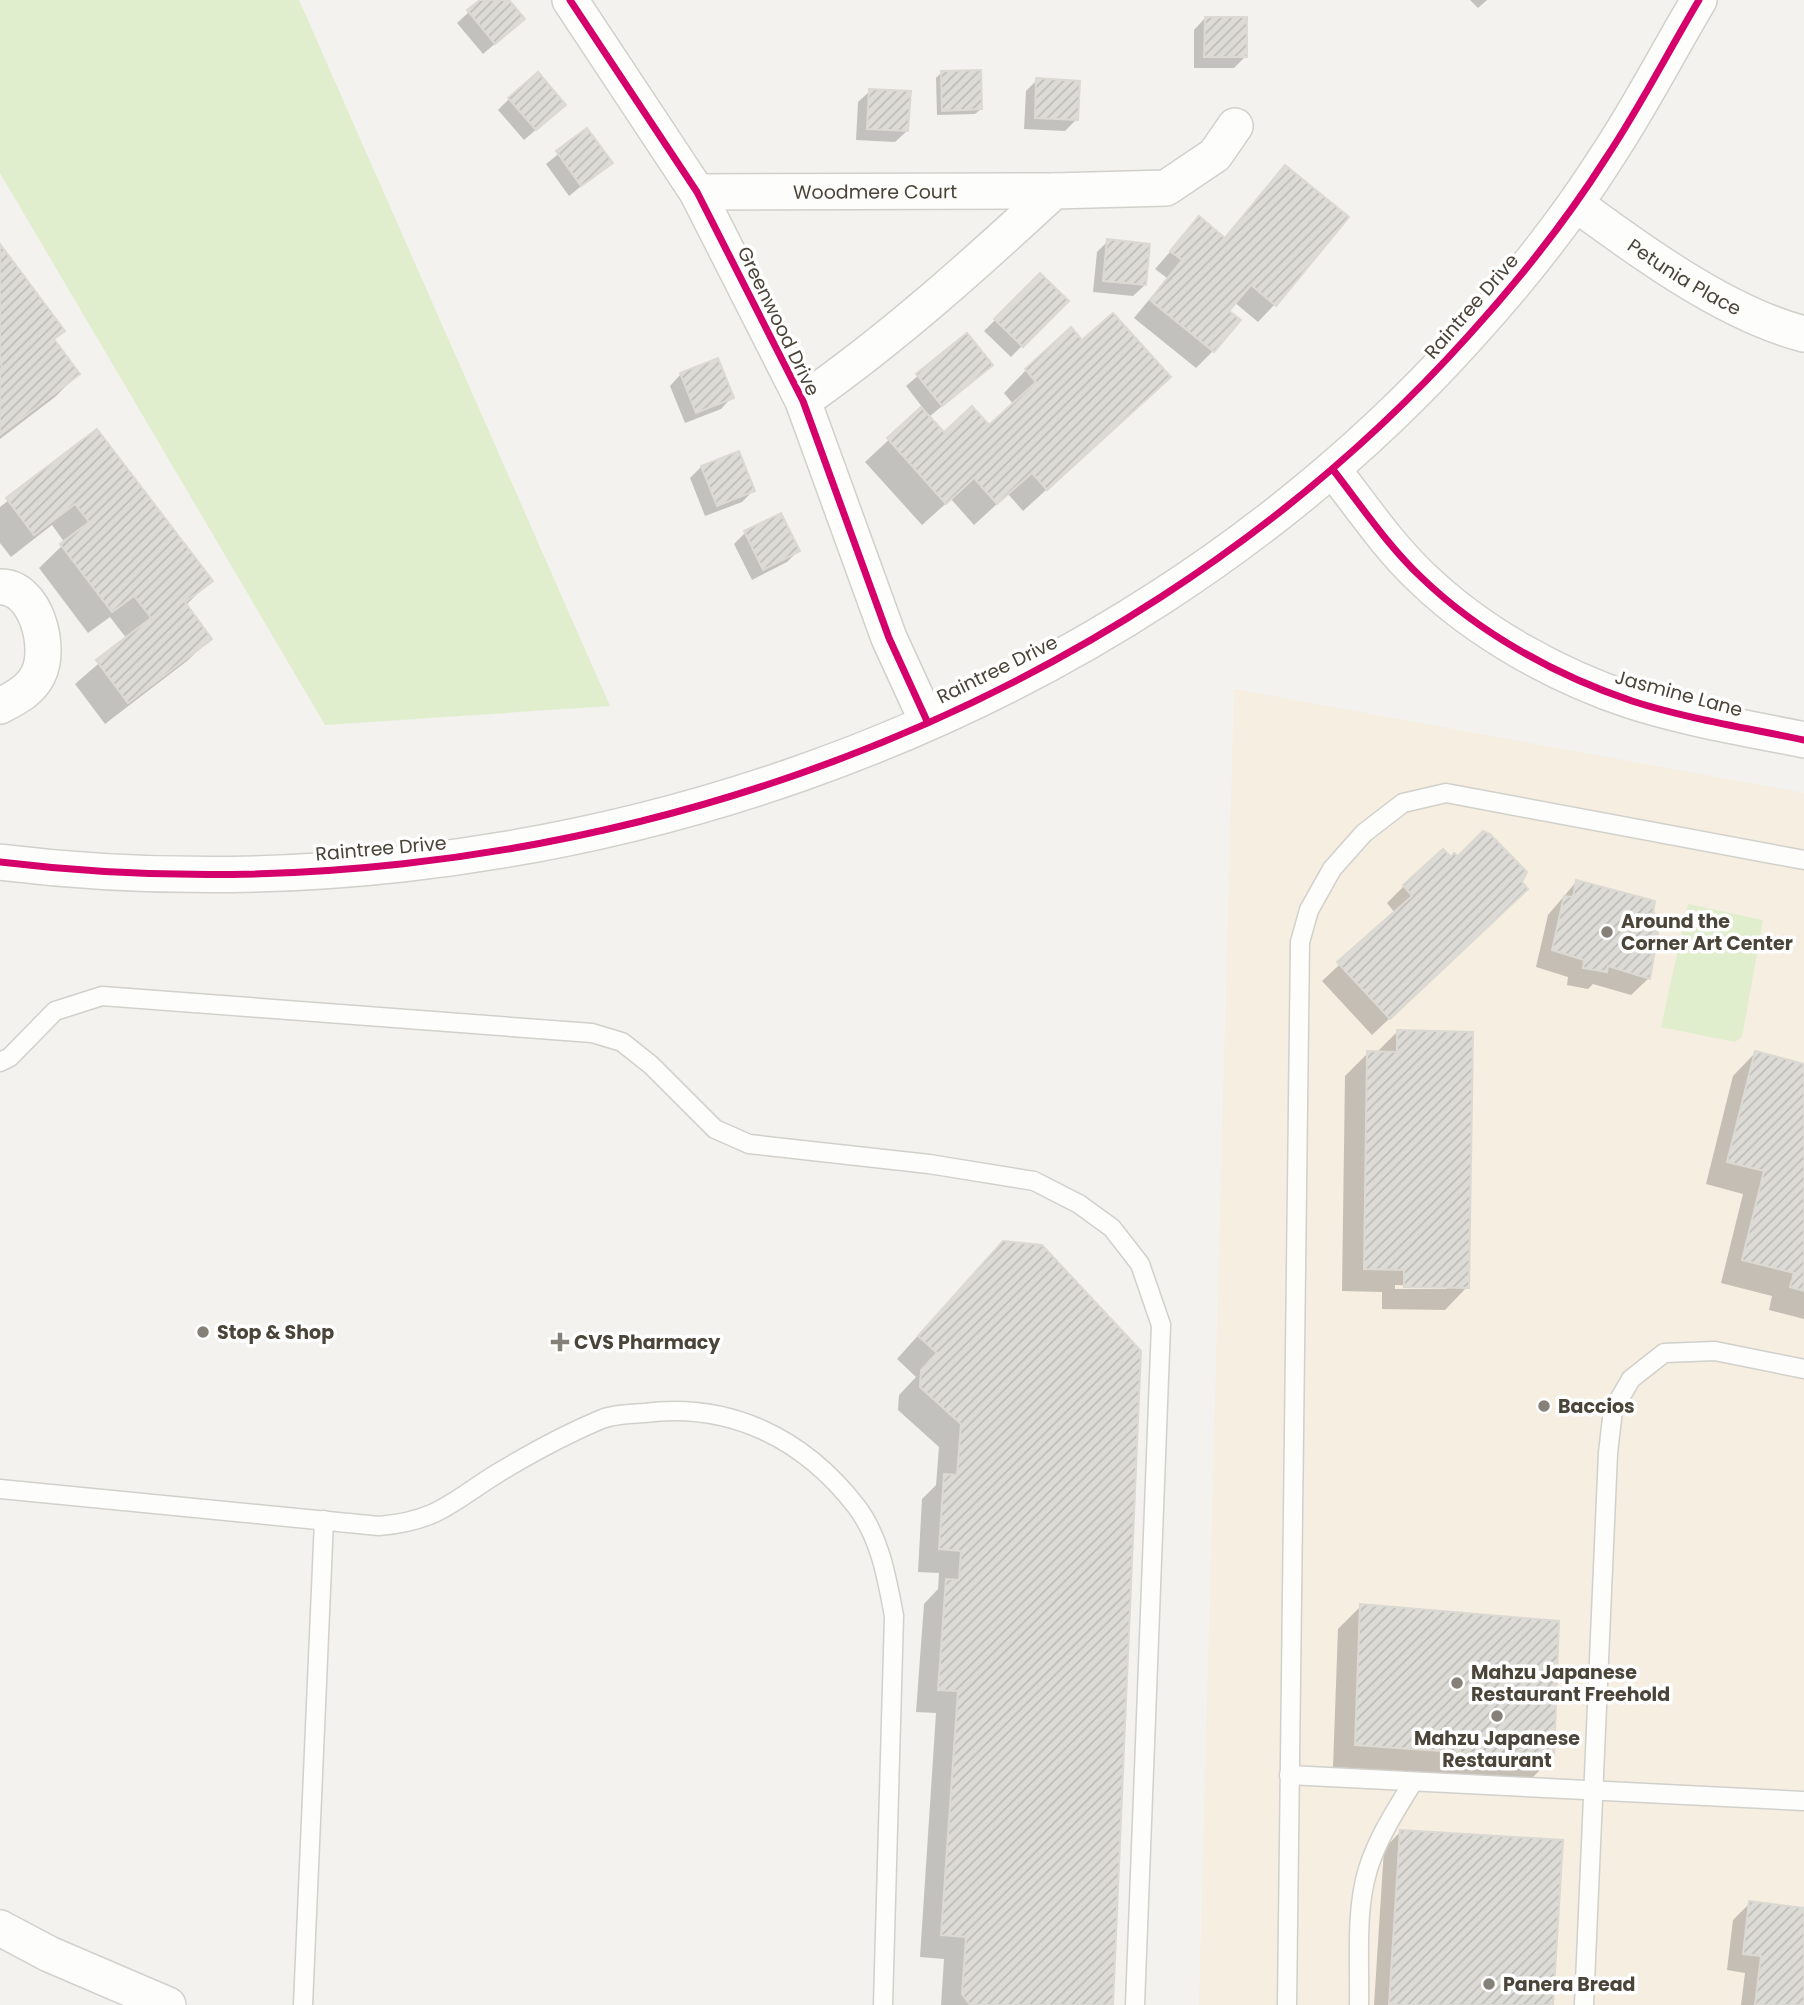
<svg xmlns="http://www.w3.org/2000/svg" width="1804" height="2005" viewBox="0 0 1804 2005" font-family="Poppins,sans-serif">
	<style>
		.commercial { fill: #f5eee1 }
		.green { fill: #e0eece }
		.shadow { fill: #0003; fill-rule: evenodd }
		.building { fill: url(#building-hatch); stroke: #dcd9d3; stroke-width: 2 }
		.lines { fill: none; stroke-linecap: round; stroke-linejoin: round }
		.lane-casing { stroke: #d1d0cb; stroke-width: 21 }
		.street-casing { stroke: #d1d0cb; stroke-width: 38 }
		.lane { stroke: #fdfdfc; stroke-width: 18 }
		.street { stroke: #fdfdfc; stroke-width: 35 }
		.cycleway-casing { stroke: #fff; stroke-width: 11 }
		.cycleway { stroke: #d6006c; stroke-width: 7 }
		.poi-dot { fill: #868178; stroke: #fff; stroke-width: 2.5 }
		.labels { text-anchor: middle; stroke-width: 7; stroke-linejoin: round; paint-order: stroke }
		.street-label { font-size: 19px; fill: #4b4438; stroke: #fff }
		.poi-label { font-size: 19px; font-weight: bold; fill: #4b4438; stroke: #fff; text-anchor: start }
	</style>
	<defs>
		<pattern id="building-hatch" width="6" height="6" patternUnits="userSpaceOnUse" patternTransform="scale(1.75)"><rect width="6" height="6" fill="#dddbd6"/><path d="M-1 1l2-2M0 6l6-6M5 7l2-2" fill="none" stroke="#bfbdb8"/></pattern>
	</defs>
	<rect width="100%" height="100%" fill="#f3f2ee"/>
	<path class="commercial" d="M1234 689 1804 793V2005H1199Z"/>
	<g class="green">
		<path d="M0 0H299L610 706 325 725 0 173Z"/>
		<path d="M1688 904 1763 920 1742 1037 1735 1042 1661 1027Z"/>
	</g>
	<g class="shadow">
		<path d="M482 0H507L511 30 483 54 457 23Z"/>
		<path d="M1470 0H1487L1478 8Z"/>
		<path d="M1205 18 1245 57 1234 68H1194V30Z"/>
		<path d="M941 73 981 109 975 114 937 115 936 78Z"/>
		<path d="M1037 80 1076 120 1065 131 1024 129 1026 91Z"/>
		<path d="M870 91 907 131 895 142 856 140 858 102Z"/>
		<path d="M509 99 552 116 524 140 498 110Z"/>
		<path d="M587 131 610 163 569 196 546 164Z"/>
		<path d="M1285 168 1275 304 1258 322 1234 302 1227 311 1213 351 1196 368 1134 318 1167 278 1155 269 1199 219 1223 239Z"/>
		<path d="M1108 241 1145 285 1133 296 1093 292 1097 252Z"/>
		<path d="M0 247 63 330 53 341 78 374 55 397 0 439Z"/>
		<path d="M1040 275 1066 301 1011 357 984 331Z"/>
		<path d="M966 335 991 365 929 417 944 434 989 427 1014 405 1004 393 1026 370 1082 343 1146 399 1023 511 1008 494 974 525 951 499 922 525 865 462 923 408 906 386Z"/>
		<path d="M681 374 732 397 721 409 685 423 670 386Z"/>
		<path d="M96 432 210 581 185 606 210 639 187 661 105 724 75 684 127 639 110 617 88 633 39 568 65 543 52 525 11 557 0 543V507Z"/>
		<path d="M701 467 753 491 742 502 705 516 690 478Z"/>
		<path d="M745 533 798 551 787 562 752 580 734 544Z"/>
		<path d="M1451 859 1520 882 1508 906 1372 1035 1322 981 1395 913 1387 903 1404 886Z"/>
		<path d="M1576 882 1651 914 1649 978 1631 995 1593 984 1588 989 1567 985 1568 977 1536 967 1548 915Z"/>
		<path d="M1397 1032 1467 1287 1445 1310 1382 1309V1292L1342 1291 1345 1076 1368 1053H1376ZM1395 1285 1447 1286V1289H1395Z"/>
		<path d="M1755 1053 1804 1066V1319L1769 1310 1772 1296 1721 1283 1743 1194 1706 1184 1733 1076Z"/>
		<path d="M980 1266 1111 2005H941L944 1959 920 1957 936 1713 916 1712 924 1604 938 1589 939 1573 918 1572 922 1499 936 1485 939 1447 898 1410 899 1395 916 1377 897 1359Z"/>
		<path d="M1361 1606 1552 1758 1529 1781 1333 1767 1338 1629Z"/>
		<path d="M1401 1831 1551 2005H1374L1384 1849Z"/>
		<path d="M1750 1903 1804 1910V2005H1741L1745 1973 1727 1970 1733 1920Z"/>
	</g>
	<g class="building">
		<path d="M480 0H509L525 19 495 44 467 10Z"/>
		<path d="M1205 17H1247V57H1204Z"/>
		<path d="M981 70 982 109 942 111 941 71Z"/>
		<path d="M538 72 566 105 536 130 508 98Z"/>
		<path d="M1036 78 1080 81 1078 120 1035 118Z"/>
		<path d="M869 89 911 91 908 131 867 129Z"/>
		<path d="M587 128 613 163 581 186 556 151Z"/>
		<path d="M1285 165 1349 217 1276 306 1251 285 1229 311 1241 320 1214 352 1150 300 1182 260 1170 251 1199 216 1225 238Z"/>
		<path d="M1107 239 1150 244 1146 285 1103 281Z"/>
		<path d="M0 244 65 331 54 339 80 374 0 435V369L3 367 0 364Z"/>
		<path d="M1040 273 1069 301 1023 347 994 319Z"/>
		<path d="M1113 313 1171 377 1047 490 1032 473 997 504 974 478 946 504 887 438 921 407 944 432 972 406 989 425 1036 382 1025 369 1071 327 1082 340Z"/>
		<path d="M967 333 993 365 942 406 916 374Z"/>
		<path d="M718 358 734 398 696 413 680 373Z"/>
		<path d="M97 429 213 581 185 602 212 639 128 703 96 660 151 618 134 596 112 612 60 544 89 522 75 504 34 535 6 498Z"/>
		<path d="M739 451 755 491 717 506 701 466Z"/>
		<path d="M781 513 800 551 763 570 744 531Z"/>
		<path d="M1483 831 1490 834 1527 872 1522 882 1528 889 1390 1019 1337 962 1412 896 1403 885 1443 849 1451 857 1454 853 1458 856Z"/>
		<path d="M1576 880 1655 901 1653 913 1661 915 1650 979 1608 966 1607 972 1583 968 1584 960 1552 950 1564 896 1573 897Z"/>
		<path d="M1397 1030 1473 1032 1469 1288 1404 1287V1270L1364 1269 1367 1051 1397 1052Z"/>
		<path d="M1755 1051 1804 1064V1291L1790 1287 1794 1273 1742 1260 1764 1171 1727 1162Z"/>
		<path d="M1003 1241 1042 1245 1141 1351 1113 2005H970L962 1994 966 1937 941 1935 958 1691 938 1690 946 1579 959 1580 961 1551 939 1549 944 1474 957 1475 961 1424 920 1387 921 1370 937 1353 918 1336Z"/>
		<path d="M1360 1604 1559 1621 1554 1759 1355 1745Z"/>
		<path d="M1400 1830 1563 1840 1553 2005H1389Z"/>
		<path d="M1749 1901 1804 1908V2005H1755L1761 1956 1743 1954Z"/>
	</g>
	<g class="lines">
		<g class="lane-casing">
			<g id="lane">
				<path d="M0 1062 10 1057 55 1011 102 996 592 1033 622 1042 651 1065 715 1129 749 1144 929 1164 1034 1181 1079 1204 1112 1228 1140 1264 1161 1325 1135 2005"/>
				<path d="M0 1489 379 1526C438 1521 451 1502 498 1473 531 1453 566 1434 602 1419 614 1414 630 1414 644 1413 730 1402 803 1438 856 1506 880 1537 887 1578 894 1616L883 2005"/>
				<path d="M1289 1775 1804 1801"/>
				<path d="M303 2005 324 1520"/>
				<path d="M1287 2005 1300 942 1309 910 1332 869 1364 833 1403 803 1446 793 1804 860"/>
				<path d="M1359 2005C1360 1961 1355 1911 1368 1869 1378 1837 1396 1810 1413 1782"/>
				<path d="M1584 2005 1608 1453 1613 1410 1631 1379 1664 1353 1715 1351 1804 1369"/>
			</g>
		</g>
		<g class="street-casing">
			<g id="street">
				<path d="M570 0 697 192 803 401 889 638 927 721"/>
				<path id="s1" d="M697 192 1054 191"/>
				<path id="s2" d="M1576 204C1640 251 1726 314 1804 334"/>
				<path d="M803 401C893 338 973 266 1054 191L1166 188 1215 155 1235 126"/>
				<path d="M1334 471C1362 507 1388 546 1422 578 1479 633 1557 676 1632 701 1688 719 1747 728 1804 740"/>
				<path d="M0 587C36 586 52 648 38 675 30 691 15 698 0 706"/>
				<path d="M0 862C533 927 1107 738 1469 335 1519 280 1566 221 1606 158 1640 107 1668 52 1699 0"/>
				<path d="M0 1928 49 1954 168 2005"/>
			</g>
		</g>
		<use href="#lane" class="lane"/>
		<use href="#street" class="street"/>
		<g class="cycleway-casing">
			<g id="cycleway">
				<path d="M570 0 697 192 803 401 889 638 927 721"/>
				<path d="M1334 471C1362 507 1388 546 1422 578 1479 633 1557 676 1632 701 1688 719 1747 728 1804 740"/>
				<path d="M0 862C533 927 1107 738 1469 335 1519 280 1566 221 1606 158 1640 107 1668 52 1699 0"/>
			</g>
		</g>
		<use href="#cycleway" class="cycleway"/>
	</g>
	<g class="poi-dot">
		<circle cx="1607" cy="932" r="7"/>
		<circle cx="203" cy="1332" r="7"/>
		<path d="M556.5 1331.5h7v7h7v7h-7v7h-7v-7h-7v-7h7z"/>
		<circle cx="1544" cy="1406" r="7"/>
		<circle cx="1457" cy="1683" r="7"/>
		<circle cx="1497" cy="1716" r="7"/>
		<circle cx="1489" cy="1984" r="7"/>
	</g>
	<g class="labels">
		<g class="street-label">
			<text dy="7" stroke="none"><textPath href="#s1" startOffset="178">Woodmere Court</textPath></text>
			<text dy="7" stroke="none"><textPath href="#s2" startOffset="131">Petunia Place</textPath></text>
			<text transform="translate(1471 306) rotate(-49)" y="7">Raintree Drive</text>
			<text transform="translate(779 321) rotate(64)" y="7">Greenwood Drive</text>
			<text transform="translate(997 669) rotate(-26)" y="7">Raintree Drive</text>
			<text transform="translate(1679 693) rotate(15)" y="7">Jasmine Lane</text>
			<text transform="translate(381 848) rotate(-5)" y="7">Raintree Drive</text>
		</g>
		<g class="poi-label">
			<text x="1621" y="928">Around the<tspan x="1621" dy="22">Corner Art Center</tspan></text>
			<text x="217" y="1339">Stop &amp; Shop</text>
			<text x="574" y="1349">CVS Pharmacy</text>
			<text x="1558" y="1413">Baccios</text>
			<text x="1471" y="1679">Mahzu Japanese<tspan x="1471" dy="22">Restaurant Freehold</tspan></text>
			<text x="1497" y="1745" text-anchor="middle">Mahzu Japanese<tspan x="1497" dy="22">Restaurant</tspan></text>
			<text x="1503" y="1991">Panera Bread</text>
		</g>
	</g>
</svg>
